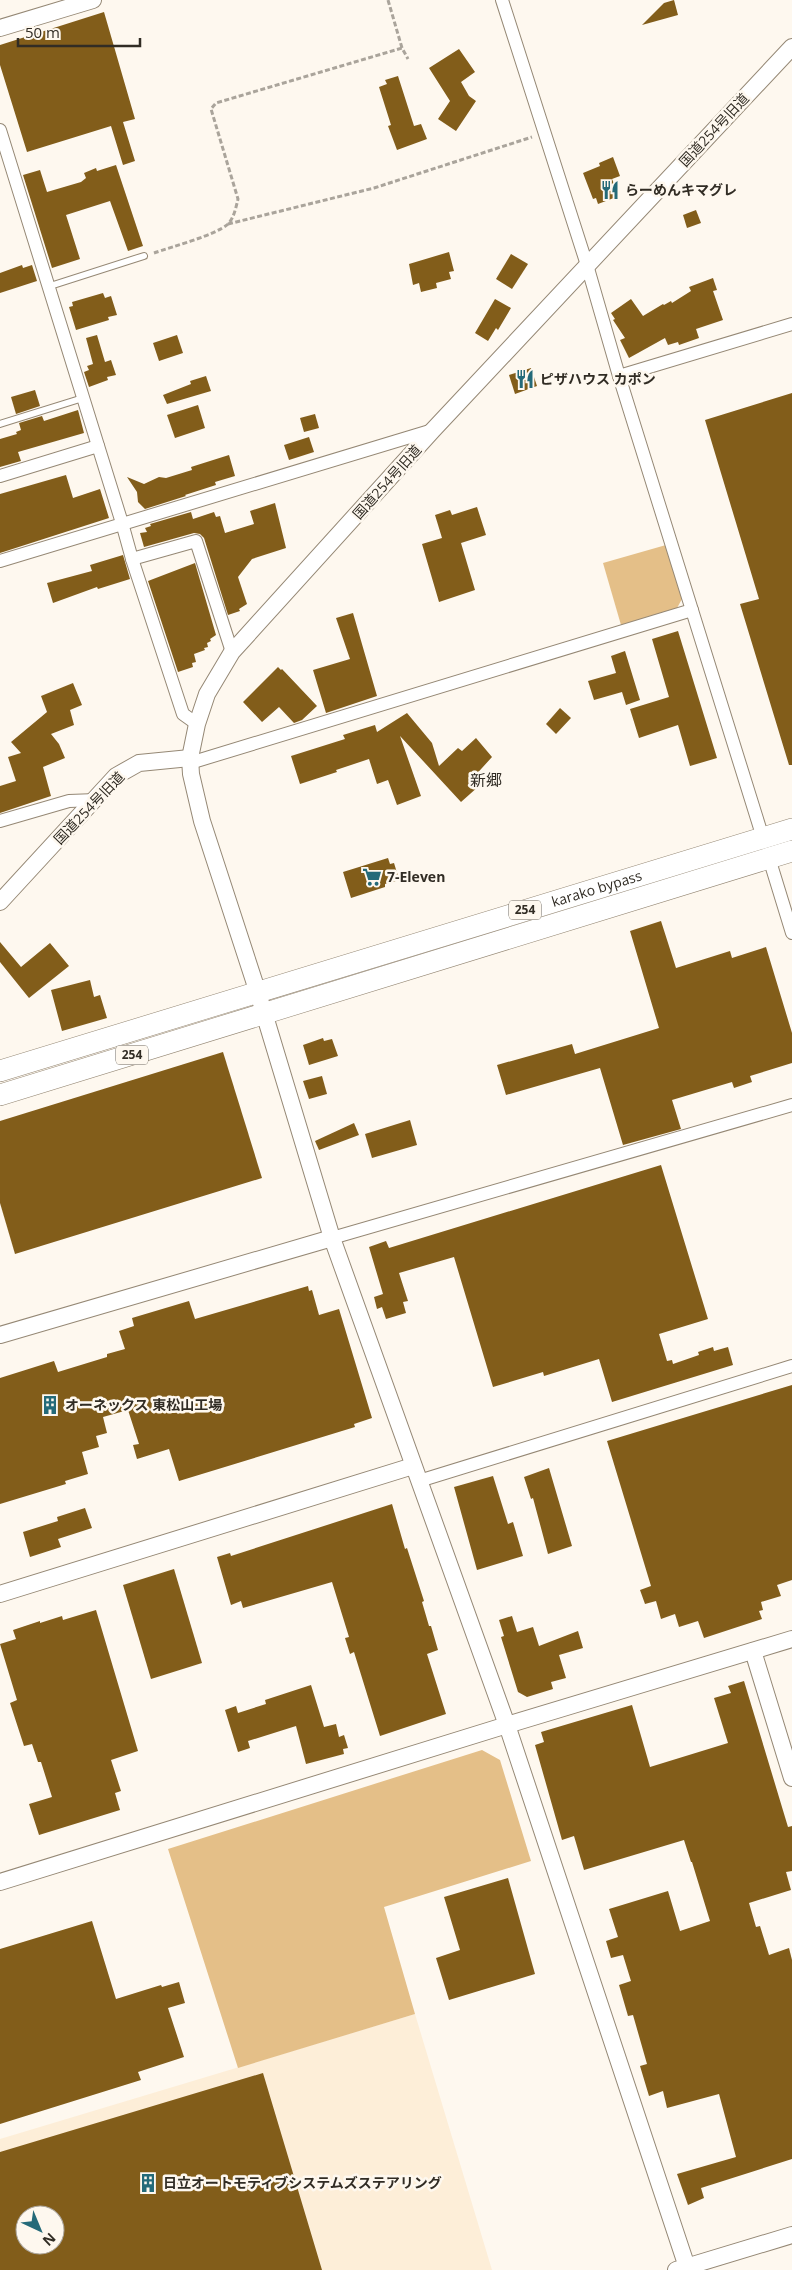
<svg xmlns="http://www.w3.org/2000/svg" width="792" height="2270" viewBox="0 0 792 2270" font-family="'Open Sans','Noto Sans JP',sans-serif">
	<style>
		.built { fill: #fdeed8; fill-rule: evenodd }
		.green { fill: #e4bf88 }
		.building { fill: #825d1a; fill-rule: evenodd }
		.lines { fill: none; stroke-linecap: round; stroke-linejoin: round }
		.service-casing { stroke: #958875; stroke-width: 8 }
		.minor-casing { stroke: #958875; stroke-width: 14 }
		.tertiary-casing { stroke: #958875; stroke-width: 18 }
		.trunk-casing { stroke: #958875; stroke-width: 22 }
		.path { stroke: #aaa49b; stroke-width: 3; stroke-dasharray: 5 2.5; stroke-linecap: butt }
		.service { stroke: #fff; stroke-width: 6 }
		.minor { stroke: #fff; stroke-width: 12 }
		.tertiary { stroke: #fff; stroke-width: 16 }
		.trunk { stroke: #fff; stroke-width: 21 }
		.labels { text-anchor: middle; stroke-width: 5; stroke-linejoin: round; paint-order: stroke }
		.shield { fill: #fef8ef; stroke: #6e6961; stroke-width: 1 }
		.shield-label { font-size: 12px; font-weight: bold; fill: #312c24 }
		.street-label { font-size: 14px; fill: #312c24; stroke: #fef8ef }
		.poi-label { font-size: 14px; font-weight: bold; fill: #312c24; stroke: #fef8ef; text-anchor: start }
		.quarter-label { font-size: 16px; fill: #312c24; stroke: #fef8ef }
	</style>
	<rect width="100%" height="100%" fill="#fef8ef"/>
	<path class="built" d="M415 2014 492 2270H0V2139ZM25 2215H55V2245H25Z"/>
	<g class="green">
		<path d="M666 545 682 599 677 608 621 625 603 563Z"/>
		<path d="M482 1750 500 1760 531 1861 384 1907 415 2014 238 2068 168 1849Z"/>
	</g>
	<g class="building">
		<path d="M674 0 678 15 642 25 664 3Z"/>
		<path d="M104 12 135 119 123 122 135 161 123 165 111 126 27 152 0 65V45Z"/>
		<path d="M459 49 475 72 461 82 469 96 476 101 456 131 438 119 450 101 429 68Z"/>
		<path d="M398 76 414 126 421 124 427 139 397 150 388 126 391 125 379 87 387 84 385 80Z"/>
		<path d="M613 157 620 176 612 179 619 196 598 204 596 198 593 199 583 173 600 166 599 163Z"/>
		<path d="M116 165 143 246 128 251 110 201 66 215 80 259 52 268 23 175 40 170 47 192 81 182 86 178 84 173 96 168 97 171Z"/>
		<path d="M696 210 701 223 687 228 683 215Z"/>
		<path d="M449 252 454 271 449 272 451 279 436 283 437 288 421 292 419 283 413 285 409 264Z"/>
		<path d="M511 254 528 264 512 289 496 279Z"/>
		<path d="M22 265 23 268 32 265 37 281 0 293V273Z"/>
		<path d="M713 278 717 290 713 291 723 320 696 329 699 338 679 345 678 342 668 345 665 338 629 358 620 340 625 338 613 320 615 319 611 313 631 299 643 316 663 304 664 305 671 301 672 303 691 291 689 287Z"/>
		<path d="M103 293 105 298 111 296 117 315 108 317 109 320 76 330 69 307 73 306 72 302Z"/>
		<path d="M495 299 511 308 498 330 496 328 488 341 475 333Z"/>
		<path d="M97 335 105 362 111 360 116 375 107 377 108 380 89 387 84 372 89 370 87 366 93 364 86 338Z"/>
		<path d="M177 335 183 353 159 361 153 343Z"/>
		<path d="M531 368 537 386 515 394 509 375Z"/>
		<path d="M206 376 211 391 167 404 163 395 191 384 190 381Z"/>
		<path d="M35 390 40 406 16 414 11 397Z"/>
		<path d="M792 393V765H789L740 604 759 599 705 420Z"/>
		<path d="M198 405 205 428 175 438 167 415Z"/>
		<path d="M78 410 84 433 18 452 21 461 0 467V439L17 434 16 432 21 430 19 423 42 416 44 421Z"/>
		<path d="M315 414 319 428 304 432 300 418Z"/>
		<path d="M309 437 314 452 289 460 284 445Z"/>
		<path d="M229 455 235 476 215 482 216 485 185 495 186 496 145 509 138 502 137 492 127 477 144 484 159 477 166 478 192 470 191 467Z"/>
		<path d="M66 475 73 498 100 489 109 518 0 553V494Z"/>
		<path d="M275 503 286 548 252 559 238 577 247 604 239 609 240 611 228 615 204 538 200 534 194 533 144 547 140 533 147 532 145 528 151 526 150 524 191 512 193 519 214 512 216 517 220 516 225 533 254 524 250 511Z"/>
		<path d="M477 507 486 535 461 543 475 590 439 602 422 544 442 538 435 515 450 510 452 515Z"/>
		<path d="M123 555 130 579 98 589 97 587 53 603 47 583 92 571 90 565Z"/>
		<path d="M195 563 216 635 210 639 211 641 207 643 208 647 204 648 205 650 194 654 196 662 192 663 193 667 178 672 148 581Z"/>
		<path d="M353 613 377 696 326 713 313 670 350 659 336 618Z"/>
		<path d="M678 631 717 758 690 766 678 725 639 738 630 709 669 697 652 639Z"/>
		<path d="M625 651 640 700 626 705 622 692 594 700 588 681 616 673 611 656Z"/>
		<path d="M278 667 281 670 282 669 317 706 302 720 294 723 279 707 262 722 243 702Z"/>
		<path d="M73 683 82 705 70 710 74 725 51 734 59 744 65 758 43 767 51 796 0 813V786L16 781 8 757 21 753 11 742 47 712 41 696Z"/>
		<path d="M560 708 571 718 556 734 546 724Z"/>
		<path d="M407 713 432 743 439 766 458 748 462 751 476 738 492 757 472 779 479 786 461 802 400 736 421 796 397 805 388 780 377 784 369 759 336 770 337 772 300 784 291 756 345 739 343 735 375 725 377 732Z"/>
		<path d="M388 858 390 864 394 863 398 876 395 877 396 881 385 884V887L351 898 343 872Z"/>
		<path d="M661 921 676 968 730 951 732 958 766 947 792 1033V1063L750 1076 752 1082 734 1088 732 1082 672 1100 681 1129 623 1145 600 1068 506 1095 497 1065 572 1044 575 1054 659 1028 630 931Z"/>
		<path d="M0 942 21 967 50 943 69 966 29 998 0 962Z"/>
		<path d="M90 980 94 997 100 995 107 1018 62 1031 51 990Z"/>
		<path d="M323 1038 324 1041 332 1039 338 1056 309 1065 303 1045Z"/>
		<path d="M223 1052 262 1178 15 1254 0 1203V1121Z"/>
		<path d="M322 1076 327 1094 309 1099 303 1081Z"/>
		<path d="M410 1120 417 1145 372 1158 365 1134Z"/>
		<path d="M354 1123 359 1135 319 1150 315 1141Z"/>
		<path d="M661 1165 708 1319 659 1334 667 1361 672 1360 673 1364 699 1355 698 1352 713 1347 714 1351 728 1347 733 1365 612 1402 599 1359 544 1376 543 1372 493 1387 454 1257 399 1273 408 1301 403 1302 406 1313 386 1319 382 1307 377 1309 374 1297 383 1294 369 1247 386 1241 389 1248Z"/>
		<path d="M308 1286 309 1291 312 1290 319 1315 339 1309 372 1418 354 1424 355 1427 179 1481 169 1449 137 1459 133 1445 139 1444 128 1410 103 1417 107 1433 96 1436 99 1447 82 1452 88 1474 65 1481 66 1484 0 1504V1378L54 1361 58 1372 107 1357V1354L125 1349 119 1331 134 1326 132 1318 189 1301 195 1319Z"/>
		<path d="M792 1385V1580L777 1585 781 1596 761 1602 763 1610 759 1611 762 1619 704 1638 698 1621 679 1627 675 1614 661 1619 656 1601 645 1604 640 1590 651 1586 607 1441Z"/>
		<path d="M549 1468 572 1546 548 1554 533 1498 531 1499 524 1477Z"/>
		<path d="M493 1476 508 1524 513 1522 523 1556 477 1570 454 1487Z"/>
		<path d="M392 1504 405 1549 407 1548 424 1601 422 1602 429 1626H431L438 1650 427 1654 446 1714 380 1736 354 1652 350 1654 345 1638 349 1637 332 1582 243 1608 241 1601 231 1605 217 1557 230 1553 231 1556Z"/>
		<path d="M85 1508 92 1528 58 1539 61 1547 30 1557 23 1532 58 1521 57 1517Z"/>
		<path d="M174 1569 202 1663 151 1679 123 1585Z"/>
		<path d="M96 1610 138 1751 111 1760 121 1791 115 1793 120 1810 39 1835 29 1804 52 1797 41 1762H38L32 1744 24 1746 10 1703 17 1700 0 1644 16 1639 13 1630 40 1621V1623L62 1616 63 1620Z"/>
		<path d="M512 1616 517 1632 533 1627 539 1646 578 1631 583 1648 559 1655 566 1678 551 1682 553 1689 527 1697 518 1692 501 1637 504 1636 499 1620Z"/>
		<path d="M744 1681 788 1827 792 1826V1871L786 1872 791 1890 749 1903 756 1927 760 1926 769 1955 789 1948 792 1960V2159L701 2188 704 2198 688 2205 677 2174 736 2157 719 2094 667 2108 663 2091 649 2096 640 2066 647 2064 633 2015 628 2016 619 1985 631 1981 623 1955 611 1958 606 1941 618 1937 609 1909 668 1891 680 1931 710 1921 692 1862H691L684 1840 584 1870 574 1836 562 1840 535 1745 544 1742 541 1732 632 1705 650 1767 728 1743 714 1698 731 1693 728 1686Z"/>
		<path d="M311 1685 324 1727 336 1724 339 1737 344 1735 348 1748 343 1749 344 1754 306 1764 296 1726 248 1741 250 1748 238 1752 225 1710 236 1706 238 1713 266 1704 265 1700Z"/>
		<path d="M508 1878 535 1974 449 2000 436 1958 460 1950 444 1897Z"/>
		<path d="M92 1921 116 1999 161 1985 162 1987 179 1982 185 2003 168 2008 184 2057 138 2072 141 2080 0 2124V1949Z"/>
		<path d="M263 2073 322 2270H0V2152ZM25 2215H55V2245H25Z"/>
	</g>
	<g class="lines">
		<g class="service-casing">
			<g id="service">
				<path d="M47 287 144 256"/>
				<path d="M0 424 83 398"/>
			</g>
		</g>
		<g class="minor-casing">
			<g id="minor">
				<path d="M502 0 587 265 619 376 763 838"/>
				<path d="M0 130 122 523 132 559 183 714 197 724"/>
				<path d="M619 376 792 324"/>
				<path d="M0 476 98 446"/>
				<path d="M132 559 196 541 232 652"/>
				<path d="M0 561 433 430"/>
				<path d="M190 763 692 610"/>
				<path d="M0 821 69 801 96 800"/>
				<path d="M769 858 792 933"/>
				<path d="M332 1238 792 1105"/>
				<path d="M419 1481 792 1366"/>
			</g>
		</g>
		<g class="tertiary-casing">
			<g id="tertiary">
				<path d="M0 28 93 0"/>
				<path d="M0 902 116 776 139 763 190 758"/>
				<path d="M0 1335 332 1238"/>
				<path d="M0 1594 413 1466"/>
				<path d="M753 1651 792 1778"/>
				<path d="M0 1882 507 1725 792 1639"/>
				<path d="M676 2270 792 2235"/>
				<path d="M688 2270 507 1725 332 1238 258 993 202 821 191 774 190 758 197 724 207 694 232 652 433 430 792 47"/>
			</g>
		</g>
		<g class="trunk-casing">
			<g id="trunk">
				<path id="s1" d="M0 1071 792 829"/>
				<path d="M0 1095 792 851"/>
			</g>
		</g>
		<g class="path">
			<path d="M388 0 402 48 408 59"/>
			<path d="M228 224 374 188 532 137"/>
			<path d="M154 253C171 247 216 235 228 224 234 218 236 207 238 199L211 109 216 103 402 48"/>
		</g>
		<use href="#service" class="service"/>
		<use href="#minor" class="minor"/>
		<use href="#tertiary" class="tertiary"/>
		<use href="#trunk" class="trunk"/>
	</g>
	<defs>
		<g id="restaurant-bare" transform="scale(1.5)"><path d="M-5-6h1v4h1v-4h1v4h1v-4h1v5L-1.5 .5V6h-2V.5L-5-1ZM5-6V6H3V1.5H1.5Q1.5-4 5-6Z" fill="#246a79" stroke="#fef8ef" stroke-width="2.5" paint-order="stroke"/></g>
		<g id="supermarket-bare" transform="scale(1.5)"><path d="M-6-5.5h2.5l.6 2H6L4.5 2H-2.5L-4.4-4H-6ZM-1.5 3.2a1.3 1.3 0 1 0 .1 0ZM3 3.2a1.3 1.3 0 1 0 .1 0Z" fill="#246a79" stroke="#fef8ef" stroke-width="2.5" paint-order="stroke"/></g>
		<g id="building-bare" transform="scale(1.5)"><path d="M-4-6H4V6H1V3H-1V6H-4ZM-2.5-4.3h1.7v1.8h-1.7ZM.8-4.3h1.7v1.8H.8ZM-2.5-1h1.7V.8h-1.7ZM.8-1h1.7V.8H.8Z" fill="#246a79" stroke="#fef8ef" stroke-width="2.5" paint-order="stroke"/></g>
	</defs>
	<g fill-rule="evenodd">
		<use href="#restaurant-bare" x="610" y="190"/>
		<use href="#restaurant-bare" x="525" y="379"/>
		<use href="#supermarket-bare" x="372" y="877"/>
		<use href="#building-bare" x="50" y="1405"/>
		<use href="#building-bare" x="148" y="2183"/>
	</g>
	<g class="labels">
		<g class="shield">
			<rect x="509" y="900.5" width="32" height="19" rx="4"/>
			<rect x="116" y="1045.5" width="32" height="19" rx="4"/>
		</g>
		<g class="shield-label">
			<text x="525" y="914">254</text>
			<text x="132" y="1059">254</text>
		</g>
		<g class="street-label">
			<text transform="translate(714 130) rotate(-47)" y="5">国道254号旧道</text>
			<text transform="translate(387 482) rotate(-48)" y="5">国道254号旧道</text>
			<text transform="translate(89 808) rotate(-46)" y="5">国道254号旧道</text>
			<text dy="5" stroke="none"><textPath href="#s1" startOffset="624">karako bypass</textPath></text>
		</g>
		<g class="poi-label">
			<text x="625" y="195">らーめんキマグレ</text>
			<text x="540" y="384">ピザハウス カポン</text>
			<text x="387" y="882">7-Eleven</text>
			<text x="65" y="1410">オーネックス 東松山工場</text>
			<text x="163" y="2188">日立オートモティブシステムズステアリング</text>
		</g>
		<g class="quarter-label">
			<text x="486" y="786">新郷</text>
		</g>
	</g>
	<g transform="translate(40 2230) rotate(136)"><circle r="24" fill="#fef8ef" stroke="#aca69e"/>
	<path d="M0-4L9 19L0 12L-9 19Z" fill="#246a79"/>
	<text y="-8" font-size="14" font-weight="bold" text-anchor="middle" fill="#312c24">N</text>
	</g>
	<path d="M18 38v8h122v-8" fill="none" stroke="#312c24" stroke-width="2.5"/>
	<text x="25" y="38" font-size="15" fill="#312c24" stroke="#fef8ef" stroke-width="4" paint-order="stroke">50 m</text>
</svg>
